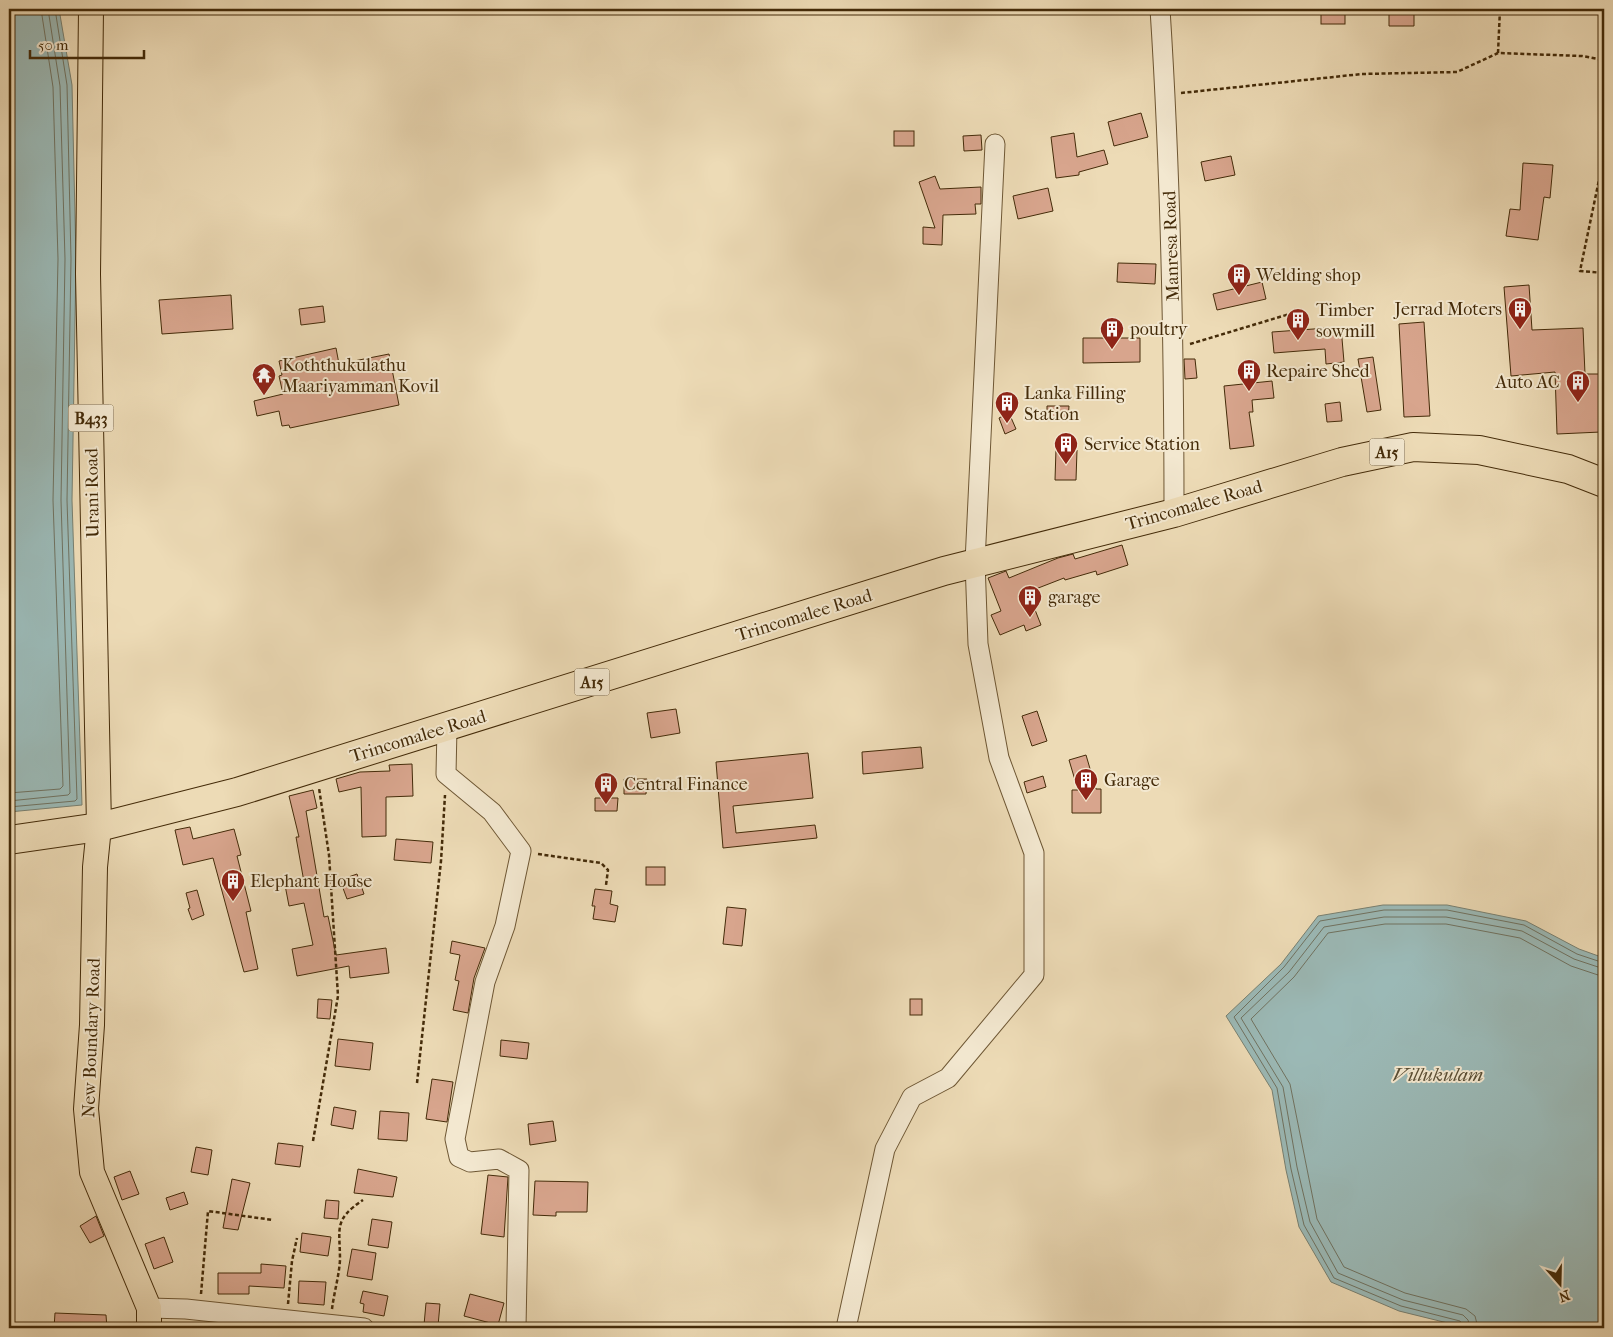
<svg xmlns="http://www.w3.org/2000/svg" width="1613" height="1337" viewBox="0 0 1613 1337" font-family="'IM FELL French Canon',serif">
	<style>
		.water { fill: #9bb9b6; stroke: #788071 }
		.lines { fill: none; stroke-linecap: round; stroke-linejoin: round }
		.shore { stroke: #707260; stroke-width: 1 }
		.building { fill: #d8a58d; stroke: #442b09 }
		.minor-casing { stroke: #6e5734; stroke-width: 21 }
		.major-casing { stroke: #442b09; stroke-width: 26 }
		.highway-casing { stroke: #442b09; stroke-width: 30 }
		.path { stroke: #442b09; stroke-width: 2.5; stroke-dasharray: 4 2.5; stroke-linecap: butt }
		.minor { stroke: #f3e8d0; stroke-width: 19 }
		.major { stroke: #eddbb6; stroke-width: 24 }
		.highway { stroke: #eddbb6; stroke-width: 28 }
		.labels { text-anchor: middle; stroke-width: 4; stroke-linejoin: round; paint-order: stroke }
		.shield { fill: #f3e8d0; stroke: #786445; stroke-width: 1 }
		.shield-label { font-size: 16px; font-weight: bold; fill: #442b09 }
		.street-label { font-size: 18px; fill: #442b09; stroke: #f3e8d0 }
		.poi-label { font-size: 18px; fill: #442b09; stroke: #f3e8d0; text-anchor: start }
		.water-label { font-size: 19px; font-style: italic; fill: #5a4e34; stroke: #f3e8d0 }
	</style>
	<rect width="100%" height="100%" fill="#eddbb6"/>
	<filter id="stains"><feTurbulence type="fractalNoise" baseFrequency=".004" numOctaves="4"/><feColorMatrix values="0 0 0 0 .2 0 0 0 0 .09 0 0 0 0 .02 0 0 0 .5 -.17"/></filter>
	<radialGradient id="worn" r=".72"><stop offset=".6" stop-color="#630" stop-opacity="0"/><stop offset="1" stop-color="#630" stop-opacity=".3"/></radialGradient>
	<g class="water">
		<path d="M9 9H59L72 85 76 259 72 500 82 805 9 812Z"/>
		<path d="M1383 905H1447L1526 921 1579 949 1604 958V1327L1468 1328 1399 1311 1331 1282 1299 1227 1286 1170 1272 1090 1226 1016 1281 964 1318 916Z"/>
	</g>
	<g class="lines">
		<g class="shore">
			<path d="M9 793 60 789 63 786 53 500 58 259 53 87 41 9"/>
			<path d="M9 801 68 795 70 793 61 500 65 259 60 86 48 9"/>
			<path d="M9 807 75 801 77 799 67 500 71 259 67 85 55 9"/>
			<path d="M1464 1328 1460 1321 1401 1306 1334 1278 1304 1225 1291 1169 1277 1088 1234 1017 1284 967 1320 921 1384 910H1447L1524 925 1577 954 1604 963"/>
			<path d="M1470 1328 1468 1320 1463 1315 1403 1300 1338 1273 1310 1222 1297 1167 1283 1087 1241 1018 1289 972 1324 927 1384 917H1446L1522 931 1574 959 1604 969"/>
			<path d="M1478 1328 1475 1316 1466 1309 1405 1293 1344 1267 1317 1219 1290 1084 1251 1019 1294 977 1328 933 1385 924H1446L1520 938 1571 966 1604 977"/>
		</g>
	</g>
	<g class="building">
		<rect x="1321" y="9" width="24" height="15"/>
		<path d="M1389 9 1414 10V26H1389Z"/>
		<path d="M1141 113 1148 137 1114 146 1108 122Z"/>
		<rect x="894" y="131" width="20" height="15"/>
		<path d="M1074 133 1077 157 1104 150 1108 164 1079 172V175L1056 178 1051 137Z"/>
		<path d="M981 135 982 150 964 151 963 136Z"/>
		<path d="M1231 156 1235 175 1205 181 1201 162Z"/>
		<path d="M1523 163 1553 165 1550 198 1544 197 1538 240 1506 236 1510 209 1520 210Z"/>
		<path d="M935 176 940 189 981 187V204H975L976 214 943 215 942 245 923 244V227L935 228 919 182Z"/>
		<path d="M1048 188 1053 211 1018 219 1013 196Z"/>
		<path d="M1118 263 1156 264 1155 284 1117 282Z"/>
		<path d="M1262 282 1266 299 1217 310 1213 294Z"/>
		<path d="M1529 285 1532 330 1583 328 1585 374H1599L1601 432 1557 434 1555 372 1511 376 1504 287Z"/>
		<path d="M231 295 233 329 162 334 159 300Z"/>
		<path d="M323 306 325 322 301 325 299 309Z"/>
		<path d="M1424 322 1430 416 1404 417 1399 324Z"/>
		<path d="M1341 327 1344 362 1326 364 1325 349 1274 353 1272 332Z"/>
		<path d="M1083 338H1140V362L1083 363Z"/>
		<path d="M336 348 339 364 389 354 399 405 290 428 289 425 282 426 279 411 257 416 254 401 283 394 279 376 282 375 279 361Z"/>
		<path d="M1373 357 1381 410 1367 412 1358 359Z"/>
		<path d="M1184 359H1195L1197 378 1185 379Z"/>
		<path d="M1272 381 1274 398 1252 400 1253 412H1249L1254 446 1230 449 1224 386Z"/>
		<path d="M1340 402 1342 421 1327 422 1325 404Z"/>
		<path d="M1047 406H1069L1068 420H1047Z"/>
		<path d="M1009 413 1016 429 1005 434 999 418Z"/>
		<path d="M1056 449 1077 450 1076 480H1055Z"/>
		<path d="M1122 545 1128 565 1097 575 1096 571 1065 580 1064 578 1028 592 1041 625 1026 631 1024 625 1000 635 991 615 1001 611 988 578 1006 571 1009 578 1058 558 1073 554 1075 559Z"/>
		<path d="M676 709 680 733 651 738 647 713Z"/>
		<path d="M1037 711 1047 741 1032 746 1022 716Z"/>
		<path d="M921 747 923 768 863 774 862 752Z"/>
		<path d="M808 753 813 798 733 806 736 833 815 825 817 838 723 848 716 762Z"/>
		<path d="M1086 755 1096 789H1101V813H1072V790H1078L1069 760Z"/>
		<path d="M412 764 413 796 386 797V836L362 837 361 787 339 792 336 779 360 772 390 771 389 765Z"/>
		<path d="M1043 776 1046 787 1027 793 1024 782Z"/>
		<path d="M624 779H647L646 794H624Z"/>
		<path d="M313 790 317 808 306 811 324 917 328 916 336 955 386 948 389 973 350 978 349 966 297 976 292 949 313 945 304 903 289 906 285 885 304 882 296 837H299L289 796Z"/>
		<path d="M595 798H618L617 811H595Z"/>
		<path d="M190 827 193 839 234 829 241 855 237 856 251 911 246 912 258 969 244 972 213 858 183 865 175 830Z"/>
		<path d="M396 839 433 842 431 863 394 860Z"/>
		<rect x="646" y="867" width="19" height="18"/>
		<path d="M357 874 364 894 347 899 340 880Z"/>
		<path d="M595 889 612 891 610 904 618 906 615 922 593 919 595 906H592Z"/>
		<path d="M197 890 204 915 192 920 188 909 190 908 186 893Z"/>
		<path d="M727 907 746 909 742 946 723 944Z"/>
		<path d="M452 941 485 948 474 978 468 1013 453 1010 459 981 455 980 460 955 450 953Z"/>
		<path d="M318 999 332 1000 330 1019 317 1018Z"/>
		<rect x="910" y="999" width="12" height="16"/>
		<path d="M338 1039 373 1043 370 1070 335 1066Z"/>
		<path d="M501 1040 529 1043 527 1059 500 1056Z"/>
		<path d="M432 1079 453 1082 447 1122 426 1119Z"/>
		<path d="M334 1107 356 1111 353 1129 331 1125Z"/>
		<path d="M380 1111 409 1113 407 1141 378 1139Z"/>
		<path d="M553 1121 556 1141 530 1145 528 1124Z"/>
		<path d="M278 1143 303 1146 300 1167 275 1164Z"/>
		<path d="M196 1147 212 1150 208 1175 191 1172Z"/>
		<path d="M358 1169 397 1177 393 1197 354 1193Z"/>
		<path d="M130 1171 139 1194 122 1200 114 1177Z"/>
		<path d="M488 1175 508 1177 504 1237 481 1234Z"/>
		<path d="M232 1179 250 1183 238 1230 223 1228Z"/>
		<path d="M535 1181 588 1182 587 1212H556V1216L533 1215Z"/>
		<path d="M184 1192 188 1204 170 1210 166 1198Z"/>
		<path d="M326 1200 339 1201 338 1219 324 1218Z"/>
		<path d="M96 1216 104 1236 90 1243 80 1226Z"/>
		<path d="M372 1219 392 1222 388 1248 368 1245Z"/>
		<path d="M302 1233 331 1237 328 1256 300 1252Z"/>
		<path d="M164 1237 173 1262 154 1269 145 1244Z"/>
		<path d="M352 1249 376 1253 372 1280 347 1276Z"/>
		<path d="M261 1264 286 1266 284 1288 249 1286V1294H218V1273H261Z"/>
		<path d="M299 1281 326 1282 324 1305 298 1303Z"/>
		<path d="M363 1291 388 1296 384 1316 363 1312 364 1304 360 1303Z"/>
		<path d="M470 1294 504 1303 498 1325 464 1316Z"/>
		<path d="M426 1303 440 1304 438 1326 424 1325Z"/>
		<path d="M55 1313 106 1315 107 1328H54Z"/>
	</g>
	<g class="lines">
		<g class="minor-casing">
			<g id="minor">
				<path d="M1160 9C1171 177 1174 345 1174 513"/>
				<path d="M447 728 446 774 492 812 521 851 505 926 485 982 455 1139 459 1157 470 1162 499 1159 519 1170 516 1328"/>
				<path d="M149 1308 186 1309 364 1328"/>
				<path d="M846 1328 885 1149 912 1097 948 1078 1034 975V853L999 758 978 644 975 562 995 144"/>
			</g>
		</g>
		<g class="major-casing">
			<path id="major" d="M91 9 88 274 99 827 95 867 92 1025 86 1109 92 1172 149 1308V1328"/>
		</g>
		<g class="highway-casing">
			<path id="highway" d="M9 840 99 827 237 792 944 571 1174 513 1342 462 1413 447 1479 450 1568 469 1604 483"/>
		</g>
		<g class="path">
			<path d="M1498 53 1500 9"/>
			<path d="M1181 93 1362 74 1457 72 1498 53 1582 56 1604 60"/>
			<path d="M1604 156 1580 271 1604 273"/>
			<path d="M1190 344 1296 312"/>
			<path d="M538 854 601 863 608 870 606 885"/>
			<path d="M417 1083 441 861 445 795"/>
			<path d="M313 1141 338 996 329 855 319 788"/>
			<path d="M201 1294 208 1211 273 1220"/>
			<path d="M288 1304 292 1261 297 1238"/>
			<path d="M332 1309C334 1293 339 1276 340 1260 340 1228 333 1220 363 1200"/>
		</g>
		<use href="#minor" class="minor"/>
		<use href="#major" class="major"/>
		<use href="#highway" class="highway"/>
	</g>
	<defs>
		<g id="building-pin" transform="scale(1.25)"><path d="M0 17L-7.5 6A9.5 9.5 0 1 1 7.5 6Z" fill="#8f2418" stroke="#f3e8d0"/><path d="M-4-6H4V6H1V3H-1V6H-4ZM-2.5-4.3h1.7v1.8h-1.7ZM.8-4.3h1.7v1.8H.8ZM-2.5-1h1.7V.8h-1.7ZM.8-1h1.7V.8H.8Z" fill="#fff"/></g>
		<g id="temple-pin" transform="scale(1.25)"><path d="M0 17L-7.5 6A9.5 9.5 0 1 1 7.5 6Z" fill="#8f2418" stroke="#f3e8d0"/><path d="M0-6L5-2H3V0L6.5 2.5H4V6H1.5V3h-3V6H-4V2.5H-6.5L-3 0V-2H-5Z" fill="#fff"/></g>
	</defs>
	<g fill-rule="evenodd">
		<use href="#building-pin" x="1239" y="275"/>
		<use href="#building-pin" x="1520" y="309"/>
		<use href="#building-pin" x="1298" y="320"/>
		<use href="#building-pin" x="1112" y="329"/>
		<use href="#building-pin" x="1249" y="371"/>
		<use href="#temple-pin" x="264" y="375"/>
		<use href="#building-pin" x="1578" y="382"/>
		<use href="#building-pin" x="1007" y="403"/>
		<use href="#building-pin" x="1066" y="444"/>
		<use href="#building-pin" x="1030" y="597"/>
		<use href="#building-pin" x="1086" y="780"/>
		<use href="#building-pin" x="606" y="784"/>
		<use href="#building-pin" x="233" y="881"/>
	</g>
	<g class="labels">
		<g class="shield">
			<rect x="68.5" y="404.5" width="45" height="27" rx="4"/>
			<rect x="1369.5" y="438.5" width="35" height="27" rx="4"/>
			<rect x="574.5" y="668.5" width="35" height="27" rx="4"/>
		</g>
		<g class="shield-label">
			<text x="91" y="424">B433</text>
			<text x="1387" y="458">A15</text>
			<text x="592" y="688">A15</text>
		</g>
		<g class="street-label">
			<text transform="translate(1171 246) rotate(-92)" y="6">Manresa Road</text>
			<text transform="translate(92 493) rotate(-91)" y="6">Urani Road</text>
			<text transform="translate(1194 505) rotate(-16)" y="6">Trincomalee Road</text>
			<text transform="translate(804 615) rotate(-17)" y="6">Trincomalee Road</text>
			<text transform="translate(418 736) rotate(-17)" y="6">Trincomalee Road</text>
			<text transform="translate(91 1038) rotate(-88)" y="6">New Boundary Road</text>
		</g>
		<g class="poi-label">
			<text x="1256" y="281">Welding shop</text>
			<text x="1502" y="315" text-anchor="end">Jerrad Moters</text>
			<text x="1316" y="316">Timber<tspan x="1316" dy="21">sowmill</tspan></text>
			<text x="1130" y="335">poultry</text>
			<text x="282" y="371">Koththukulathu<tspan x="282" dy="21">Maariyamman Kovil</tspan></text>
			<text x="1266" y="377">Repaire Shed</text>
			<text x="1560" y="388" text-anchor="end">Auto AC</text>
			<text x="1024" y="399">Lanka Filling<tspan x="1024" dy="21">Station</tspan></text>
			<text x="1084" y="450">Service Station</text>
			<text x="1048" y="603">garage</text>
			<text x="1104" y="786">Garage</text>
			<text x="624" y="790">Central Finance</text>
			<text x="250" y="887">Elephant House</text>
		</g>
		<g class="water-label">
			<text x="1438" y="1081">Villukulam</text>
		</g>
	</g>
	<rect width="1613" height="1337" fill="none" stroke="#eddbb6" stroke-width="30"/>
	<rect x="10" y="10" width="1593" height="1317" fill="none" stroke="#442b09" stroke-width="2.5"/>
	<rect x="15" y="15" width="1583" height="1307" fill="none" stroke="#442b09"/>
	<g transform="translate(1560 1284) rotate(160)" stroke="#f3e8d0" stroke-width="4" paint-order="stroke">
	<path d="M0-4L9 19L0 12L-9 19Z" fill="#442b09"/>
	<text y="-8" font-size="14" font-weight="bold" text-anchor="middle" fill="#442b09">N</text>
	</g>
	<path d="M30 50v8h114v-8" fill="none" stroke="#442b09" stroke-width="2.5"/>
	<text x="38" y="50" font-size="15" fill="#442b09" stroke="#f3e8d0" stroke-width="4" paint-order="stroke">50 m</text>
	<rect width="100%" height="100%" filter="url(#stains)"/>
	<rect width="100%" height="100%" fill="url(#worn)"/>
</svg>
